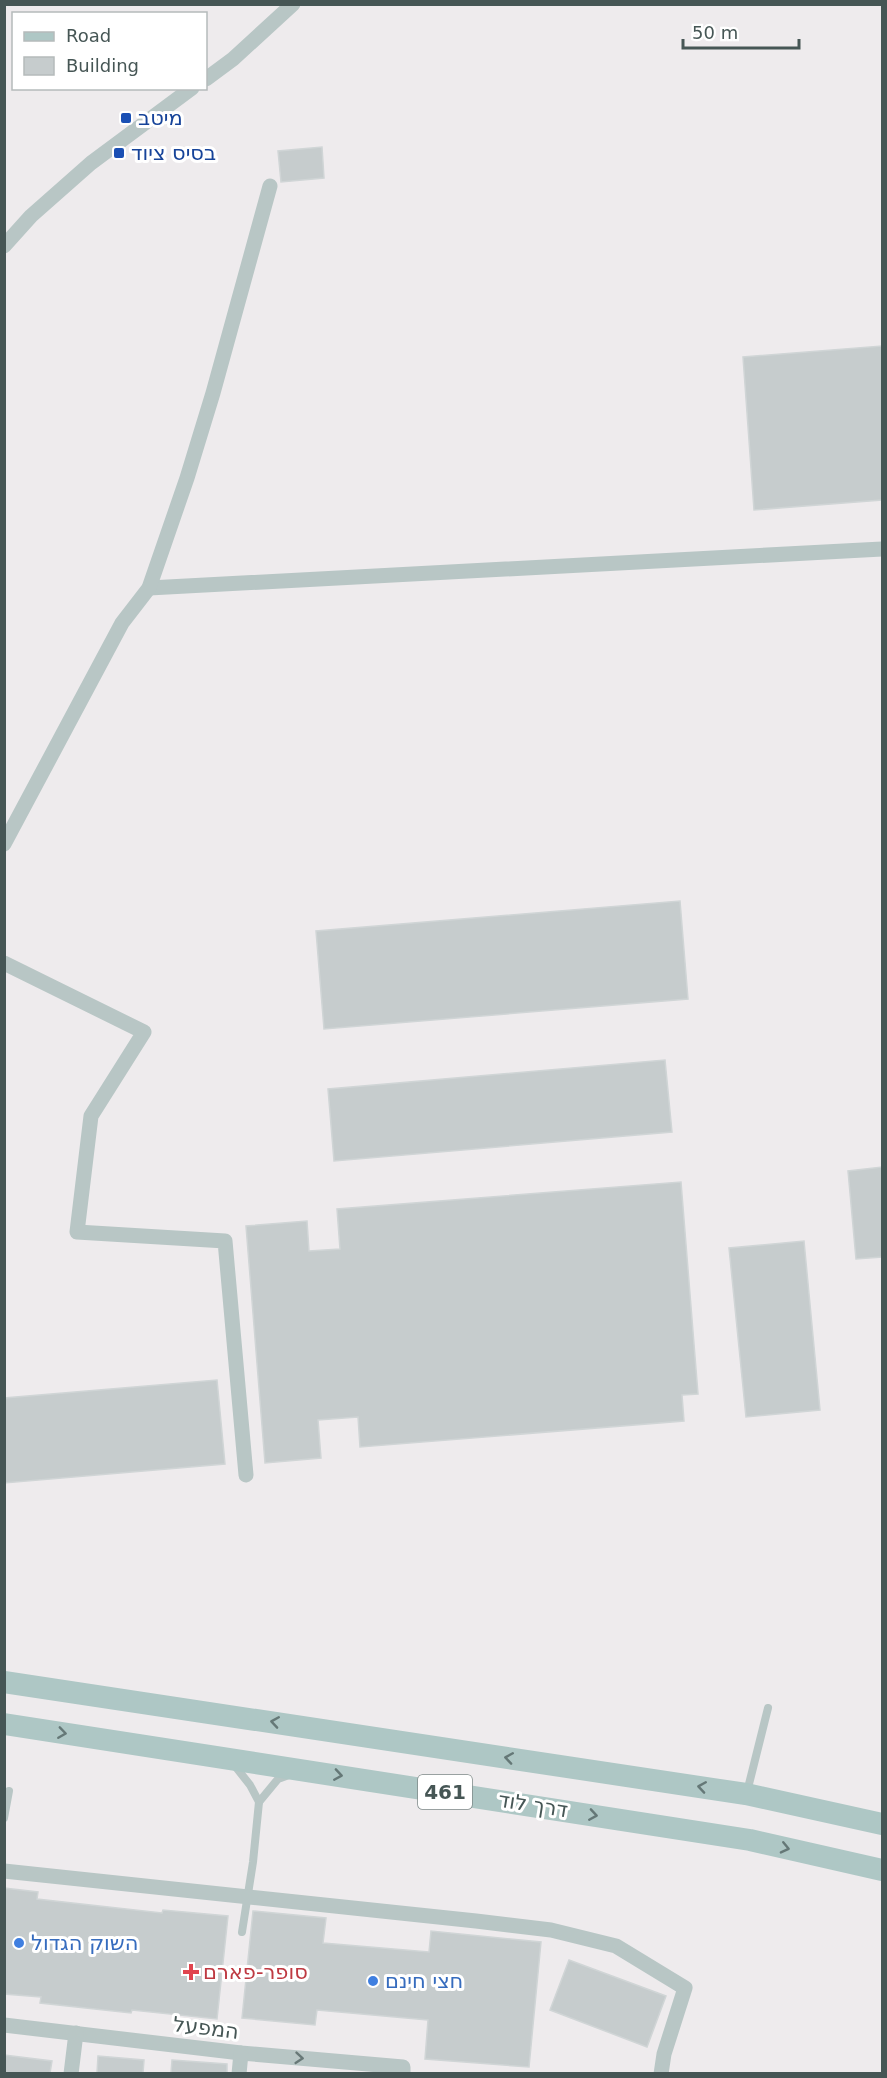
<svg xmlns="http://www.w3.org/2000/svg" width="887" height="2078" viewBox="0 0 887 2078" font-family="'DejaVu Sans',Heebo,sans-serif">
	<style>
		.building { fill: #c6cccd; stroke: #d0d5d6; stroke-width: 1.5 }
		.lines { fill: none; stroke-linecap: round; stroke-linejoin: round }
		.service { stroke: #b8c6c5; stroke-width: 8 }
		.minor { stroke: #b8c6c5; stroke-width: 15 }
		.primary { stroke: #aec7c5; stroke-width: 22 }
		.oneway { stroke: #657877 }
		.oneway2 { stroke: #687877 }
		.transit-dot { fill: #1a4fb4; stroke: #fff; stroke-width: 2 }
		.shop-dot { fill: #3f7fe0; stroke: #fff; stroke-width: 2 }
		.health-dot { fill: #e0444e; stroke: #fff; stroke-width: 2 }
		.labels { text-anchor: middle; stroke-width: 6; stroke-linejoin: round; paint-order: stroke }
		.shield { fill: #fff; stroke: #7e8988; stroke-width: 1.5 }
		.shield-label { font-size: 20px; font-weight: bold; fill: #465655 }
		.transit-label { font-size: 21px; fill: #164399; stroke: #fff; text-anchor: start }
		.street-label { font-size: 21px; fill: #465655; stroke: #fff }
		.shop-label { font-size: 21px; fill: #366cbe; stroke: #fff; text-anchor: start }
		.health-label { font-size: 21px; fill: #be3a42; stroke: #fff; text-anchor: start }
	</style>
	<rect width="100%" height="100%" fill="#eeebed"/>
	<g class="building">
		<path d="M322 147 324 178 281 182 278 151Z"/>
		<path d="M882 346V500L754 510 743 357Z"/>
		<path d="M680 901 688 999 324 1029 316 931Z"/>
		<path d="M665 1060 672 1132 334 1161 328 1089Z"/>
		<path d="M882 1167V1257L856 1259 848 1171Z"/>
		<path d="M681 1182 698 1394 682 1395 684 1421 360 1447 358 1417 318 1420 321 1458 265 1463 246 1226 307 1221 309 1251 340 1249 337 1209Z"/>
		<path d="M804 1241 820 1410 746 1417 729 1248Z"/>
		<path d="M217 1380 225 1464 4 1483V1398Z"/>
		<path d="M4 1888 38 1892 37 1899 162 1913 163 1910 228 1916 217 2019 132 2010 131 2013 40 2003 41 1997 4 1994Z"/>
		<path d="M253 1911 326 1918 323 1943 429 1952 431 1931 541 1942 529 2067 425 2059 428 2020 317 2010 315 2025 242 2018Z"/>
		<path d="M569 1960 666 1996 647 2047 550 2010Z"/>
		<path d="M4 2055 52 2061 50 2073H4Z"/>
		<path d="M98 2056 144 2060 143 2073H97Z"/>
		<path d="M172 2060 227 2064V2073H171Z"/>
	</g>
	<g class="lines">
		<g class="service">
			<path d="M235 1766 250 1785 259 1802"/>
			<path d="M747 1792 768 1708"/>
			<path d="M4 1818 9 1791"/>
			<path d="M242 1932 253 1862 259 1802 278 1779 289 1775"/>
		</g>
		<g class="minor">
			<path d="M206 79 233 59 293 4"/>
			<path d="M4 246 31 216 91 163 192 88"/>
			<path d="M149 588 882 549"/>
			<path d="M4 844 122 623 149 588 187 478 213 393 270 186"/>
			<path d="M4 963 144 1032 91 1116 77 1232 225 1241 246 1475"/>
			<path d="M4 1871 476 1921 551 1930 616 1946 685 1988 664 2054 661 2074"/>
			<path d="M4 2025 241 2053 403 2067V2074"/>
			<path d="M71 2074 76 2033"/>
			<path d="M239 2074 241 2053"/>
		</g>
		<g class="primary">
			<path d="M4 1682 746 1794 882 1824"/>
			<path d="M4 1724 750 1840 882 1870"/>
		</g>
	</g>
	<defs><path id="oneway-chevron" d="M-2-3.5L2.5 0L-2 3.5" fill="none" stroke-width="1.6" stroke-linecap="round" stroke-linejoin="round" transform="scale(1.5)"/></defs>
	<g class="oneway">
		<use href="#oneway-chevron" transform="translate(275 1722) rotate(-171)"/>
		<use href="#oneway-chevron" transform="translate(62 1733) rotate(8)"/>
		<use href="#oneway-chevron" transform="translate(509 1758) rotate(-171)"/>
		<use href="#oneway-chevron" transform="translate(338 1775) rotate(9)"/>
		<use href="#oneway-chevron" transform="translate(702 1787) rotate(-171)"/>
		<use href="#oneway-chevron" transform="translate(593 1815) rotate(9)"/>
		<use href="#oneway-chevron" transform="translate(785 1848) rotate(13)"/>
	</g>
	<use class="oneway2" href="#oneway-chevron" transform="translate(299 2058) rotate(5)"/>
	<g class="transit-dot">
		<rect x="120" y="112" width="12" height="12" rx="3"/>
		<rect x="113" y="147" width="12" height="12" rx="3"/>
	</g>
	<g class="shop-dot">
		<circle cx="19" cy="1943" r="6"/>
		<circle cx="373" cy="1981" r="6"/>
	</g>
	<path class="health-dot" d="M188 1963h6v6h6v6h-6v6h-6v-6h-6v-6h6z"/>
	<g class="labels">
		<rect class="shield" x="418" y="1775" width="54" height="34" rx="4.5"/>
		<g class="shield-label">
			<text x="445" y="1799">461</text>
		</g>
		<g class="transit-label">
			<text x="138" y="125">מיטב</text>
			<text x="131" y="160">בסיס ציוד</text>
		</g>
		<g class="street-label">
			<text transform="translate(533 1805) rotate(9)" y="7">דרך לוד</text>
			<text transform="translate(206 2028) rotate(7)" y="7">המפעל</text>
		</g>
		<g class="shop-label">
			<text x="31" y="1950">השוק הגדול</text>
			<text x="385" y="1988">חצי חינם</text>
		</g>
		<g class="health-label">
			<text x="203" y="1979">סופר-פארם</text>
		</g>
	</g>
	<rect width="887" height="2078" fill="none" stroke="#465655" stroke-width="12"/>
	<rect x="12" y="12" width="195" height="78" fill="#ffffff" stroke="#b5bbbb" stroke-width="1.5"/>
	<rect x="24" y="32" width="30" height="9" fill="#aec7c5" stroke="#b5bbbb" stroke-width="1.5"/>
	<text x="66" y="42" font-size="18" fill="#465655">Road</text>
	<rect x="24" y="57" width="30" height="18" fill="#c6cccd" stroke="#b5bbbb" stroke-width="1.5"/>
	<text x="66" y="72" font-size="18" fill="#465655">Building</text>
	<path d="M683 39v9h116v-9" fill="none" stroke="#465655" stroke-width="3"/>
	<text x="692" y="39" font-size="18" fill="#465655" stroke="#ffffff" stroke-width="4.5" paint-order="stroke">50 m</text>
</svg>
